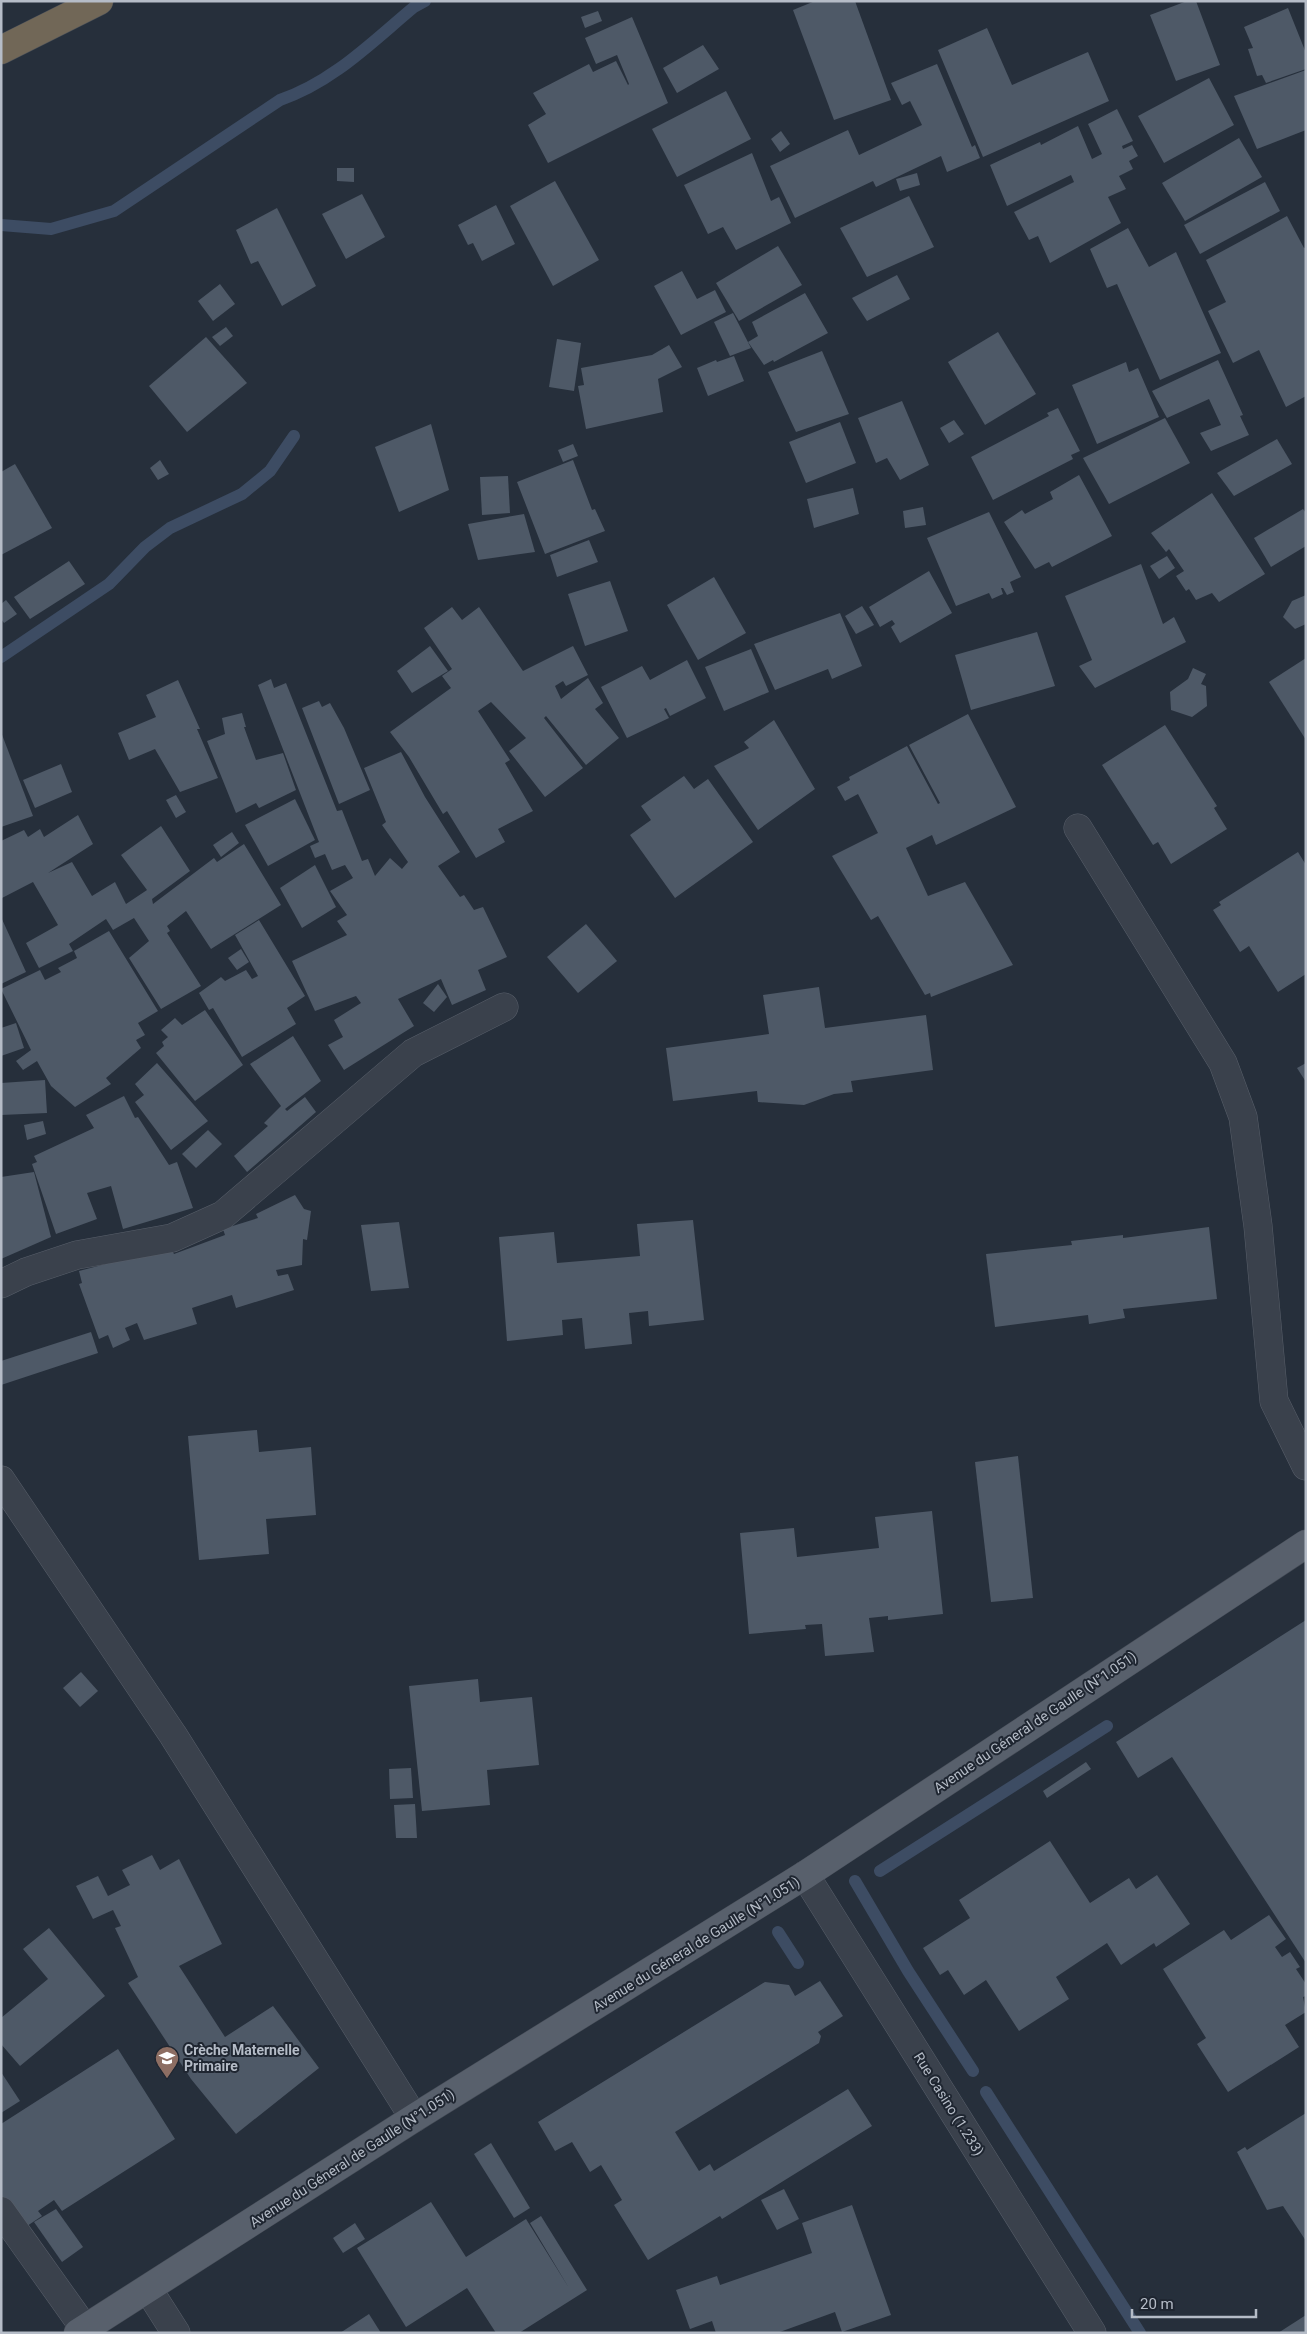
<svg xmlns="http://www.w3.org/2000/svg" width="1307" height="2334" viewBox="0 0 1307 2334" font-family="Roboto,sans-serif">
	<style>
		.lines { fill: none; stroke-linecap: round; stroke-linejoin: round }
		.stream { stroke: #3d4c63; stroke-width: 12 }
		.building { fill: #4e5967 }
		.minor-casing { stroke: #585f6a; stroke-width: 29 }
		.major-casing { stroke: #434a55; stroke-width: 29 }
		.highway-casing { stroke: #454c57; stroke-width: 29 }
		.minor { stroke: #3a414c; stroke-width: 28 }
		.major { stroke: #58606c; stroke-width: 28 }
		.highway { stroke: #716757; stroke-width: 28 }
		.labels { text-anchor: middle; stroke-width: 4; stroke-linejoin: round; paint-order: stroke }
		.street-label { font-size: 14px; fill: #b5bcc7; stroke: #1f2631 }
		.poi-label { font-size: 14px; font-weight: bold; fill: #b5bcc7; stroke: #1f2631; text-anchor: start }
	</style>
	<rect width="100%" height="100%" fill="#262f3b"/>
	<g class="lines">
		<g class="stream">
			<path d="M1 225 51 229 114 211 280 100C333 82 372 42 414 7L425 1"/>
			<path d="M1 657 109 584 145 547 170 528 242 494 270 471 294 436"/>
			<path d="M880 1871 1107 1726"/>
			<path d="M855 1881 908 1971 973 2071"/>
			<path d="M778 1932 798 1963"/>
			<path d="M986 2092 1140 2333"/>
		</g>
	</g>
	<g class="building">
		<path d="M815 1H855L891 100 834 120 793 10Z"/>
		<path d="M1187 1H1196L1220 65 1176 81 1150 15Z"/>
		<path d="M1288 8 1306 53V69L1266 83 1262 75 1257 76 1248 49 1253 48 1244 27Z"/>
		<path d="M598 11 602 21 585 28 581 17Z"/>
		<path d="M632 17 668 103 548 163 528 125 546 114 533 93 589 64 593 72 616 61 628 85 629 84 617 55 596 64 585 38Z"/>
		<path d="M987 28 1012 85 1088 52 1109 101 983 157 938 50Z"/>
		<path d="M703 45 719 69 677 93 663 68Z"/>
		<path d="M937 64 972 147 975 145 980 158 947 172 941 156 876 187 873 181 795 218 770 166 848 130 859 155 922 125 910 101 902 105 891 83Z"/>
		<path d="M1306 70V130L1257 149 1234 96Z"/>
		<path d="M1209 78 1234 125 1164 163 1138 116Z"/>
		<path d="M726 91 751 139 677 177 652 129Z"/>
		<path d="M1117 109 1133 141 1122 146 1123 149 1132 145 1138 156 1129 161 1133 169 1119 176 1126 189 1108 197 1121 223 1050 263 1038 236 1029 240 1014 212 1074 182 1071 175 1007 206 990 165 1040 142 1041 145 1078 126 1092 159 1102 154 1088 124Z"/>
		<path d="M781 131 790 144 780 152 771 139Z"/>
		<path d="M1239 138 1262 177 1185 221 1162 183Z"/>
		<path d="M752 153 771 201 779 197 791 223 736 250 723 227 708 234 684 185Z"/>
		<path d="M337 168H354V182L337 181Z"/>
		<path d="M917 173 920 185 900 191 896 179Z"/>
		<path d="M555 181 599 260 553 286 510 206Z"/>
		<path d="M1265 182 1280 211 1200 254 1184 225Z"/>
		<path d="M362 194 385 237 346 259 322 214Z"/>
		<path d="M909 196 934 247 867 277 840 228Z"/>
		<path d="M496 205 515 244 482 261 473 243 468 245 458 225Z"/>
		<path d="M277 208 316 286 282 306 258 261 251 264 236 230Z"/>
		<path d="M1287 216 1304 248 1306 247V396L1286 407 1259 350 1233 363 1208 311 1226 302 1206 260Z"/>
		<path d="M1128 228 1149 267 1176 252 1221 353 1160 380 1117 284 1107 288 1090 249Z"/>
		<path d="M778 246 802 285 739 321 716 283Z"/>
		<path d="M682 271 697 299 715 290 726 312 681 335 654 286Z"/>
		<path d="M897 275 910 299 867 321 852 298Z"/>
		<path d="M220 284 235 304 213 321 198 301Z"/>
		<path d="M805 293 828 333 774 362 773 360 764 365 748 342 758 336 752 322Z"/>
		<path d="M733 313 751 348 730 356 714 322Z"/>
		<path d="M226 327 233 336 220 346 212 337Z"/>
		<path d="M998 332 1036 394 985 425 948 362Z"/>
		<path d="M206 337 247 383 187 432 149 386Z"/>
		<path d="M557 339 581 343 574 391 549 387Z"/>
		<path d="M669 345 682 367 658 379 663 412 586 429 578 386 584 385 581 368 652 355Z"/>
		<path d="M822 351 849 414 796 432 768 372Z"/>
		<path d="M734 356 744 381 708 396 697 368 716 360 717 362Z"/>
		<path d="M1218 360 1243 415 1240 416 1249 435 1211 451 1200 433 1221 425 1209 399 1167 418 1152 391Z"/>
		<path d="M1126 362 1129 372 1138 368 1159 417 1097 444 1072 385Z"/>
		<path d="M902 401 929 465 900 480 887 458 876 463 858 418Z"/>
		<path d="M1058 408 1080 451 1071 455 1073 459 993 500 971 457 1049 416 1047 413Z"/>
		<path d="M1165 418 1190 463 1109 504 1083 458Z"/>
		<path d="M954 420 964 434 949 443 940 428Z"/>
		<path d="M840 422 856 463 806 483 789 442Z"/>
		<path d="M431 424 449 490 399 512 375 447Z"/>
		<path d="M1277 439 1292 464 1234 496 1217 473Z"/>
		<path d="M573 444 578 456 563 462 558 450Z"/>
		<path d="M160 460 169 474 158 480 150 468Z"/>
		<path d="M573 460 592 510 595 509 605 531 545 554 517 482Z"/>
		<path d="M15 464 52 528 1 555V472Z"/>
		<path d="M1079 475 1112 536 1052 567 1049 562 1035 569 1004 522 1022 510 1025 514 1053 499 1050 492Z"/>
		<path d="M508 476 510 513 482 515 480 477Z"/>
		<path d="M853 488 859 514 814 528 807 499Z"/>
		<path d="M1212 493 1265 574 1219 602 1212 593 1196 600 1189 589 1186 591 1176 576 1184 571 1169 549 1166 552 1151 533Z"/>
		<path d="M923 507 926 525 905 528 903 511Z"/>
		<path d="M1303 509 1306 513V546L1271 567 1254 538Z"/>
		<path d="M989 512 1021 577 1010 582 1014 592 1007 595 1003 588H1001L1003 594 992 599 989 593 956 606 927 538Z"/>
		<path d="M524 514 535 552 478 560 468 524Z"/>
		<path d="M589 540 598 562 557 577 550 555Z"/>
		<path d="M1167 556 1175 568 1159 579 1150 566Z"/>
		<path d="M69 561 85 584 30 619 14 597Z"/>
		<path d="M1141 564 1163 624 1174 617 1186 642 1095 688 1079 666 1092 660 1065 596Z"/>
		<path d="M929 571 952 613 900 643 891 627 895 624 892 620 880 627 869 607Z"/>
		<path d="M714 577 746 633 698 660 667 605Z"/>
		<path d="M610 581 628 631 585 646 568 594Z"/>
		<path d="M1306 595V624L1295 629 1283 617 1292 601Z"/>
		<path d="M6 600 17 614 4 623 1 619V604Z"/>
		<path d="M862 606 874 625 856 634 845 616Z"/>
		<path d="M452 607 462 620 479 607 523 671 573 646 588 675 566 686 563 681 555 686 561 699 588 678 603 703 595 709 619 738 586 765 546 716 544 718 583 768 545 797 509 751 526 738 491 702 478 711 510 760 505 763 533 811 498 829 505 842 476 858 447 811 443 814 409 757 390 732 451 688 442 676 452 669 424 628Z"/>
		<path d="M840 613 862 666 832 679 828 669 775 690 754 644Z"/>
		<path d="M1037 632 1055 686 971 710 955 655Z"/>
		<path d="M430 646 448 671 412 693 397 671Z"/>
		<path d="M751 649 769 692 724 711 705 667Z"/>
		<path d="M1306 658V740L1269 682Z"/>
		<path d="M687 660 706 698 670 716 666 708 664 709 669 718 627 738 601 687 642 666 650 680Z"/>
		<path d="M1193 668 1206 674 1201 684 1206 686 1207 706 1192 717 1171 710 1170 692 1188 679Z"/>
		<path d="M271 679 274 688 286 683 337 811 342 810 362 861 368 859 375 876 390 858 402 869 408 862 382 825 386 822 364 768 401 752 425 797 460 852 438 866 460 897 464 895 474 910 483 907 507 957 478 970 486 990 452 1005 441 979 398 999 414 1026 344 1070 328 1045 343 1037 334 1020 361 1003 356 996 315 1011 292 961 347 935 337 921 347 915 330 891 353 878 345 865 332 870 325 854 315 858 310 846 319 842 258 685Z"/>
		<path d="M178 680 200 729H197L218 778 180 792 155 749 129 760 118 733 156 717 146 695Z"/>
		<path d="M319 701 322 707 330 703 344 728 370 790 339 804 302 708Z"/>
		<path d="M242 713 246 727H244L256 760 283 753 296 790 259 808 256 803 236 813 207 741 225 734 222 718Z"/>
		<path d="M968 714 1016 807 936 845 932 835 906 848 928 896 965 882 1013 965 931 997 930 993 925 995 878 916 871 920 832 856 878 833 858 794 845 801 837 787 850 780 849 777 907 746 938 804 940 803 909 745Z"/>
		<path d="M774 720 815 789 758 830 714 766 749 748 744 742Z"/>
		<path d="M1165 725 1217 806 1214 808 1227 829 1171 864 1158 842 1153 845 1102 765Z"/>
		<path d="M1 732 33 816 1 827Z"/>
		<path d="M61 764 72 792 35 808 23 780Z"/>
		<path d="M684 776 694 789 708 779 753 842 675 898 630 835 651 820 641 806Z"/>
		<path d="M176 795 186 812 176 818 166 800Z"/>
		<path d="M295 799 315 840 268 866 245 825Z"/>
		<path d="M78 815 93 844 48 873 72 862 92 896 115 882 126 904 147 890 121 855 161 826 190 871 152 899 153 904 214 858 217 862 244 844 281 905 211 949 186 911 167 926 170 931 167 933 201 986 161 1009 129 958 149 941 134 918 113 930 106 919 69 944 73 951 39 968 26 943 58 925 33 882 2 898 1 841 24 830 28 837 40 829 44 837Z"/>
		<path d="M232 832 239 843 221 857 213 845Z"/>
		<path d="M1298 852 1306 865V974L1278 992 1249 946 1240 952 1213 910 1221 905 1219 902Z"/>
		<path d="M315 865 336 907 302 928 280 888Z"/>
		<path d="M1 917 26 972 1 984Z"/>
		<path d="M259 920 305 996 287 1008 296 1024 242 1057 213 1008 209 1010 199 993 221 977 225 981 246 970 252 979 258 976 235 935Z"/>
		<path d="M586 924 617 961 578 993 547 957Z"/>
		<path d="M109 931 158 1011 138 1023 145 1035 136 1040 141 1048 106 1078 111 1084 75 1107 51 1086 37 1061 23 1070 16 1061 31 1050 1 989 40 970 45 980 61 972 58 968 77 958 74 951Z"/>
		<path d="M241 949 249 962 237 970 228 958Z"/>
		<path d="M438 984 447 997 434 1012 423 1003Z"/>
		<path d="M819 987 825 1028 926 1015 933 1070 851 1081 853 1092 834 1094 804 1105 758 1102 757 1091 673 1101 666 1048 769 1034 763 995Z"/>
		<path d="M205 1010 243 1065 195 1101 156 1053 164 1046 162 1042 168 1037 161 1030 175 1018 182 1025Z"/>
		<path d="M16 1023 24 1048 1 1056V1028Z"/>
		<path d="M293 1036 321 1081 285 1109 287 1111 305 1097 316 1112 247 1172 234 1156 268 1126 264 1123 281 1106 250 1064Z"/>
		<path d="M157 1063 208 1121 171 1150 135 1102 144 1095 135 1084Z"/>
		<path d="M1306 1063V1082L1297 1068Z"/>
		<path d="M45 1080 47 1113 1 1115V1083Z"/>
		<path d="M124 1096 135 1118 138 1117 169 1165 177 1162 193 1208 123 1229 111 1186 87 1193 97 1219 56 1234 32 1164 37 1162 34 1156 94 1128 86 1115Z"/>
		<path d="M43 1121 46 1134 27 1140 24 1125Z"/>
		<path d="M208 1130 222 1144 196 1168 182 1154Z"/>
		<path d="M34 1172 51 1237 1 1259V1177Z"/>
		<path d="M295 1195 304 1209 311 1211 307 1240 303 1239 302 1265 276 1270 278 1276 288 1274 294 1290 236 1308 232 1295 192 1308 197 1324 144 1340 137 1323 125 1328 130 1340 113 1348 108 1335 99 1339 79 1284 82 1283 79 1271 170 1247 174 1254 225 1235 223 1229 258 1218 256 1214Z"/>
		<path d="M693 1220 704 1320 649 1326 648 1311 629 1313 632 1344 585 1349 582 1318 562 1320 563 1335 507 1341 499 1237 554 1232 557 1263 640 1256 637 1224Z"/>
		<path d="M399 1222 409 1288 371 1291 361 1225Z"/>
		<path d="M1209 1227 1217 1299 1123 1309 1125 1318 1089 1324 1088 1315 995 1327 986 1254 1072 1245 1071 1241 1123 1235V1238Z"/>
		<path d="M91 1332 98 1353 1 1385V1361Z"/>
		<path d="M257 1430 259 1452 311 1447 316 1515 266 1519 269 1554 199 1560 188 1436Z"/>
		<path d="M1018 1456 1033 1598 991 1602 975 1462Z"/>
		<path d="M932 1511 943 1614 888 1620V1616L869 1618 874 1652 825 1656 822 1624 805 1625 806 1629 749 1634 740 1533 794 1528 797 1557 879 1548 875 1517Z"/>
		<path d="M1306 1620V1963L1172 1757 1138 1778 1116 1742Z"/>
		<path d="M81 1672 98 1691 80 1707 63 1688Z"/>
		<path d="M478 1679 480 1702 532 1697 539 1765 487 1770 490 1805 422 1811 409 1686Z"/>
		<path d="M1086 1762 1091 1769 1047 1798 1043 1791Z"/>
		<path d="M411 1768 413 1798 390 1799 389 1769Z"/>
		<path d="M415 1804 417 1838H396L394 1805Z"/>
		<path d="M1050 1841 1090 1903 1129 1878 1136 1889 1157 1875 1190 1924 1156 1947 1154 1943 1121 1965 1107 1943 1056 1977 1069 1999 1019 2031 986 1980 964 1995 948 1970 940 1975 923 1948 970 1918 959 1900Z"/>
		<path d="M152 1855 160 1870 179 1859 222 1944 179 1966 225 2037 273 2006 319 2068 236 2134 191 2079 128 1983 138 1977 115 1928 121 1926 113 1910 93 1919 76 1886 98 1876 108 1896 130 1885 122 1870Z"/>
		<path d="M1269 1915 1286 1939 1275 1947 1282 1957 1290 1952 1300 1967 1296 1969 1306 1984V1996L1303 1997 1306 2012 1285 2025 1299 2047 1228 2092 1197 2044 1206 2038 1163 1969 1224 1930 1231 1940Z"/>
		<path d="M49 1928 105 1996 20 2066 1 2044V2018L48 1979 23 1949Z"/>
		<path d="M820 1981 843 2016 818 2032 821 2036 819 2043 675 2132 699 2171 710 2164 714 2171 848 2089 872 2126 722 2219 720 2216 648 2260 614 2205 622 2200 601 2165 590 2172 572 2142 555 2151 538 2122 765 1982 789 1985 795 1996Z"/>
		<path d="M118 2049 175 2139 62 2211 54 2200 38 2211 42 2216 18 2232 1 2205V2124Z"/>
		<path d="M1 2072 20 2101 1 2113Z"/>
		<path d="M1306 2113V2241L1283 2206 1267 2210 1237 2152 1245 2147 1247 2150Z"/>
		<path d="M491 2143 530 2208 514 2218 474 2154Z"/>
		<path d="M784 2189 799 2219 777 2230 761 2200Z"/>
		<path d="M431 2202 466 2257 526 2219 569 2288 530 2223 541 2216 587 2290 519 2333H496L467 2288 406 2327 357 2248Z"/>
		<path d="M852 2205 891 2315 842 2332 835 2312 777 2333H716L712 2321 690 2329 676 2290 717 2276 720 2285 812 2253 802 2223Z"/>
		<path d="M56 2209 83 2247 62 2262 34 2222Z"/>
		<path d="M355 2223 365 2239 343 2253 333 2238Z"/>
		<path d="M369 2314 381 2333H340Z"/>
		<path d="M1306 2315V2333H1278Z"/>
	</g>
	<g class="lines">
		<g class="minor-casing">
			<g id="minor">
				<path d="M1078 828 1223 1063 1243 1117 1258 1226 1274 1401 1306 1466"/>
				<path d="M1 1284 26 1272 77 1255 172 1238 223 1215 413 1053 504 1007"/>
				<path d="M1 1480 173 1735 414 2118"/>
				<path d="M805 1875 1092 2333"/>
				<path d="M1 2211 85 2329"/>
				<path d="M148 2289 176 2333"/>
			</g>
		</g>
		<g class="major-casing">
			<path id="major" d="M78 2333 414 2118 805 1875 1306 1544"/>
		</g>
		<g class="highway-casing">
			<path id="highway" d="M1 50 99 1"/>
		</g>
		<use href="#minor" class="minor"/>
		<use href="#major" class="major"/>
		<use href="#highway" class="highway"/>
	</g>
	<defs>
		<g id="school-pin" transform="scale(1.25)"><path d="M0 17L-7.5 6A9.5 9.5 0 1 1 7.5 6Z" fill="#8d6e63" stroke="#1f2631"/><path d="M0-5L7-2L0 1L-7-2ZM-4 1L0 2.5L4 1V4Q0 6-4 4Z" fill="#fff"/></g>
	</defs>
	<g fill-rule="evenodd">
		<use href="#school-pin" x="167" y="2058"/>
	</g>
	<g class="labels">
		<g class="street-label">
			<text transform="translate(1035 1722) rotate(-34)" y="5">Avenue du Géneral de Gaulle (N°1.051)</text>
			<text transform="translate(696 1944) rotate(-32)" y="5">Avenue du Géneral de Gaulle (N°1.051)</text>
			<text transform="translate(949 2104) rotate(58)" y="5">Rue Casino (1.233)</text>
			<text transform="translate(352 2158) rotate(-33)" y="5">Avenue du Géneral de Gaulle (N°1.051)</text>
		</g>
		<g class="poi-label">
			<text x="184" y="2055">Crèche Maternelle<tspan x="184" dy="16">Primaire</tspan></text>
		</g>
	</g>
	<rect width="1307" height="2334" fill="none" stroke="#b5bcc7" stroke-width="5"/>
	<path d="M1132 2309v8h124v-8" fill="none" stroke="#b5bcc7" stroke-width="2.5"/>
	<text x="1140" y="2309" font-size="15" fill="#b5bcc7" stroke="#1f2631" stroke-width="4" paint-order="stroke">20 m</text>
</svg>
